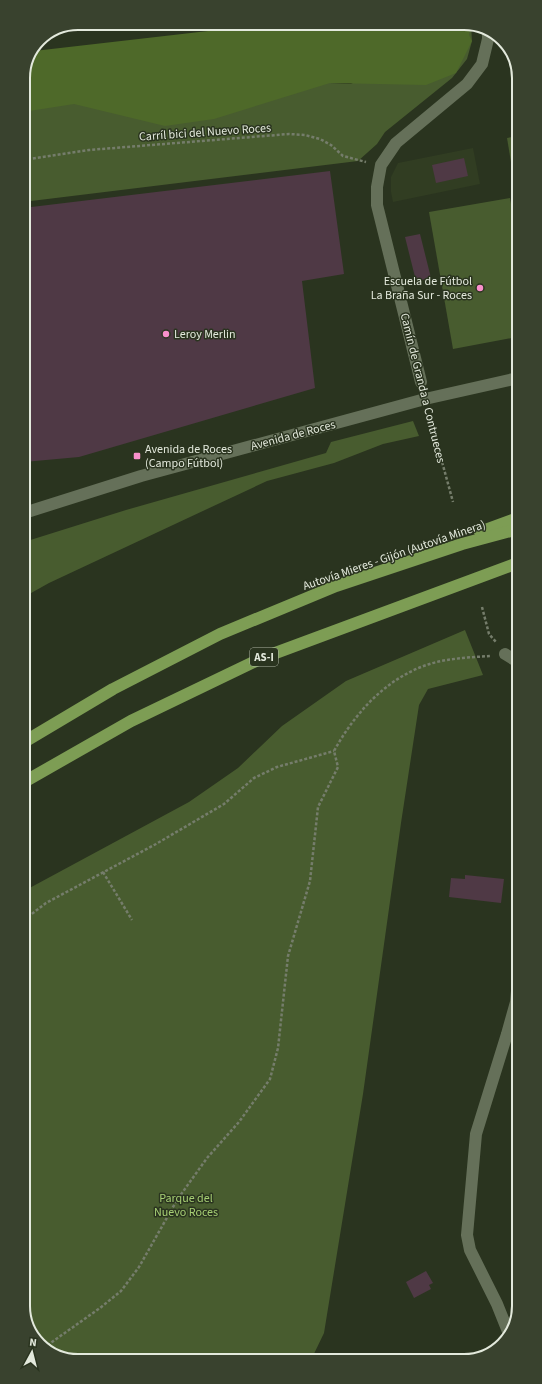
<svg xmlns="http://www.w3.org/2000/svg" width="542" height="1384" viewBox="0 0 542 1384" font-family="'Source Sans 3',sans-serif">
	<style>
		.built { fill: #313d22 }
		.green { fill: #485c2f }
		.forest { fill: #4e6929 }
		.building { fill: #4f3945 }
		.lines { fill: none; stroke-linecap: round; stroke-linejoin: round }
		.path { stroke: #757d6b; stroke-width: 2.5; stroke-dasharray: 3 2; stroke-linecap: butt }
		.pedestrian { stroke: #657059; stroke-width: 12 }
		.minor { stroke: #657059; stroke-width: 12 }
		.motorway { stroke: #7d9d54; stroke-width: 12 }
		.poi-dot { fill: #f890cb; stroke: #2a341f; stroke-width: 1.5 }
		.labels { text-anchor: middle; stroke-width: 3; stroke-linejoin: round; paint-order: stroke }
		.shield { fill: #2a341f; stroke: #acb3a3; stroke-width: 1 }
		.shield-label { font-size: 11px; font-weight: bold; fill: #e3e9dc }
		.street-label { font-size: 12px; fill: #e3e9dc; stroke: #2a341f }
		.poi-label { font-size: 12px; fill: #e3e9dc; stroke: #2a341f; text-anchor: start }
		.park-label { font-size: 12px; fill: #a6ce74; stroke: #2a341f }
		.rim { fill: none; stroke: #e3e9dc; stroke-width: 2 }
	</style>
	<rect width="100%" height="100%" fill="#2a341f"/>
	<path class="built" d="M473 148 480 184 393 202 391 192V177L398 163Z"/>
	<g class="green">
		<path d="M468 23 471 25 472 41 467 59 452 78 385 132 377 144 358 161 23 202V90L107 72 351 84Z"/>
		<path d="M517 136V198L507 138Z"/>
		<path d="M510 198 517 239V337L453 349 429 212Z"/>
		<path d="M413 421 419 436 383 444 334 463 267 481 49 583 24 597V542L126 510 326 453 331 442Z"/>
		<path d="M465 630 483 675 428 689 419 705 401 823 363 1094 324 1333 311 1360 74 1361 44 1349 25 1320 24 891 189 802 238 768 282 726 346 681Z"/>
	</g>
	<path class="forest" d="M278 23H468L471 24 469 35 472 41 456 73 426 85 330 83 214 119 165 126 74 104 23 112V75L34 51Z"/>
	<g class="building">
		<path d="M464 158 468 176 436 183 432 165Z"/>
		<path d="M330 171 344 274 302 281 315 388 79 457 24 462 23 208Z"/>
		<path d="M420 234 431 278 416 281 405 237Z"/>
		<path d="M465 875 504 879 501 903 449 897 451 878 465 879Z"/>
		<path d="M426 1271 433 1283 429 1285 431 1289 414 1298 406 1282Z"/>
	</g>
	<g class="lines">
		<g class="path">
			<path d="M23 160 89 150 289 134 305 135 320 139 331 145 343 156 366 162"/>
			<path d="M429 414 453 502"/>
			<path d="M482 607 489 634 496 642"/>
			<path d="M103 872 132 920"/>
			<path d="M24 920 46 903 156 844 224 804 254 778 277 767 334 751"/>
			<path d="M45 1350 52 1342 100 1308 121 1291 139 1267 177 1200 207 1158 239 1122 270 1079 278 1048 288 956 310 881 318 807 338 767 334 751C357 709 393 671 441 661 457 658 474 657 490 656"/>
		</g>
		<path class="pedestrian" d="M421 382 377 205V187L381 165 396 143 467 84 482 64 488 39V31"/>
		<g class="minor">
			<path d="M24 513 141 476 425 399 518 378"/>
			<path d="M505 654 518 662"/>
			<path d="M509 1334 497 1304 470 1250 467 1235 476 1134 507 1034 516 1002 518 980"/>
		</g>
		<g class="motorway">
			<path d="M480 532 518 518"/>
			<path d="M24 742 113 689 220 634 336 586 462 544 518 529"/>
			<path d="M24 782 131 721 262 658 518 563"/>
		</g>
	</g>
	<g class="poi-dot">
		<circle cx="480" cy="288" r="4"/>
		<circle cx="166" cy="334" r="4"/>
		<rect x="133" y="452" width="8" height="8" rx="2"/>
	</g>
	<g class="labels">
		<rect class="shield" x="250" y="648" width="28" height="18" rx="3"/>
		<g class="shield-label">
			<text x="264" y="661">AS-I</text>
		</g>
		<g class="street-label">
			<text transform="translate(205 132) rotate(-4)" y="4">Carríl bici del Nuevo Roces</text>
			<text transform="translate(423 388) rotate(76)" y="4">Camín de Granda a Contrueces</text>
			<text transform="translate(293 435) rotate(-15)" y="4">Avenida de Roces</text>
			<text transform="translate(394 555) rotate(-19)" y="4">Autovía Mieres - Gijón (Autovía Minera)</text>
		</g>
		<g class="poi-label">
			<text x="472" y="285" text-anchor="end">Escuela de Fútbol<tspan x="472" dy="14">La Braña Sur - Roces</tspan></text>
			<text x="174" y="338">Leroy Merlin</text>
			<text x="145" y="453">Avenida de Roces<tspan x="145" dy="14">(Campo Fútbol)</tspan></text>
		</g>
		<g class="park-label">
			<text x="186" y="1202">Parque del<tspan x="186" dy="14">Nuevo Roces</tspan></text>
		</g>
	</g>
	<path d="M0 0H542V1384H0ZM78 30H464A48 48 0 0 1 512 78V1306A48 48 0 0 1 464 1354H78A48 48 0 0 1 30 1306V78A48 48 0 0 1 78 30Z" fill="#39422e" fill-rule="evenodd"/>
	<path class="rim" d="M78 30H464A48 48 0 0 1 512 78V1306A48 48 0 0 1 464 1354H78A48 48 0 0 1 30 1306V78A48 48 0 0 1 78 30Z"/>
	<g transform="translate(32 1352) rotate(7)" stroke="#2a341f" stroke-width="3" paint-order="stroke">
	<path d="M0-3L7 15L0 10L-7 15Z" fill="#e3e9dc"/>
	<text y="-6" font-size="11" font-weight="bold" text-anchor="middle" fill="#e3e9dc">N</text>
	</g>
</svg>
